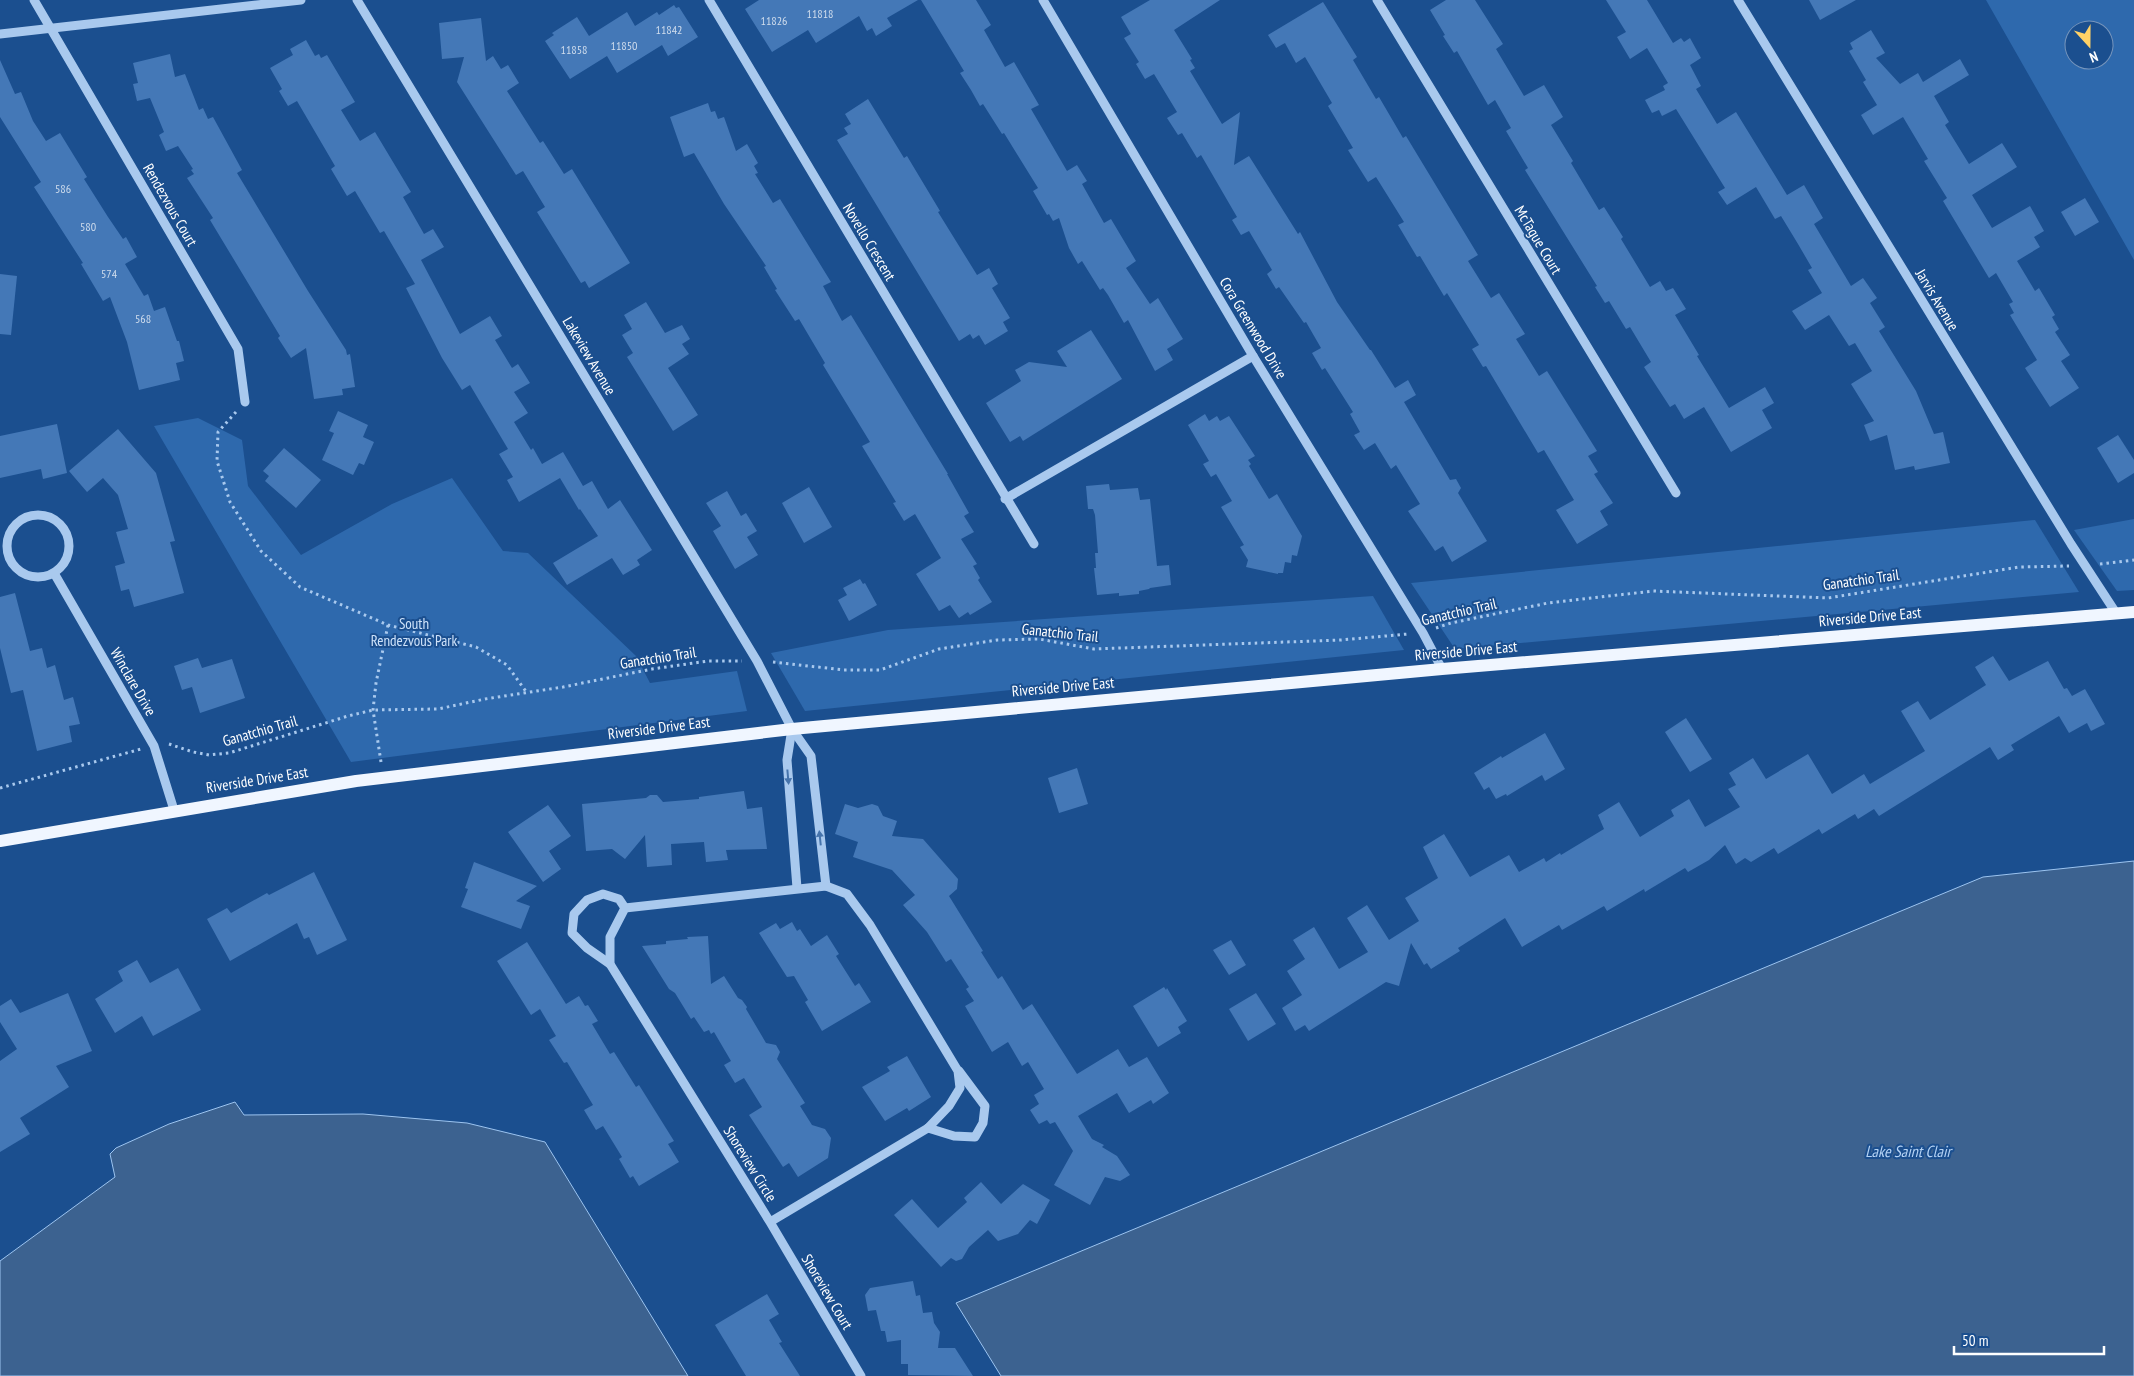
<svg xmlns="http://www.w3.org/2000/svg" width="2134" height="1376" viewBox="0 0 2134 1376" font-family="'PT Sans Narrow',sans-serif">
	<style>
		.green { fill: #2e69ad; fill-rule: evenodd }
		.water { fill: #3c6290; stroke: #9cc4f0 }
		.building { fill: #4478b7 }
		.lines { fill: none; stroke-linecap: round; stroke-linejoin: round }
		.path { stroke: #a9c9ee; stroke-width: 3; stroke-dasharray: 2.5 4; stroke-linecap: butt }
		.minor { stroke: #a9c9ee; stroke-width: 9 }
		.major { stroke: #f0f6ff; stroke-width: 12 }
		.oneway { fill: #4674ac }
		.labels { text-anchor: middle; stroke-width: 4; stroke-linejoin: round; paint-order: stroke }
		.number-label { font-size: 12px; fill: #d0dded }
		.street-label { font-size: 15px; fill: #fff; stroke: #1b4f8f }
		.park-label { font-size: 15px; fill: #cfe3fa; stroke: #1b4f8f }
		.water-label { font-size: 16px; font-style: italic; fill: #b5d3f5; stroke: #1b4f8f }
	</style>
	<rect width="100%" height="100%" fill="#1b4f8f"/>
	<g class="green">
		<path d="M1986 0H2134V260ZM2074 30H2104V60H2074Z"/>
		<path d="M198 418 242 440 248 486 301 555 392 504 452 478 503 551 528 553 636 656 650 683 737 671 747 711 351 762 154 426Z"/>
		<path d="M2134 519V590L2117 591 2074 530Z"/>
		<path d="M2035 520 2079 592 1455 649 1411 583Z"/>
		<path d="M1373 596 1404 650 805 711 771 653 888 630Z"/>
	</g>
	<g class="water">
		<path d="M2134 861V1376H1001L956 1303 1983 877Z"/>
		<path d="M235 1102 244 1115 363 1114 467 1123 545 1142 688 1376H0V1261L115 1177 110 1154 116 1148 169 1124Z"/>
	</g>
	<g class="building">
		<path d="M759 0H918L887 18 892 26 876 36 872 28 867 31 859 16 816 43 808 30 772 52 745 9Z"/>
		<path d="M921 0H976L991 25 984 30 1005 67 1014 62 1039 105 1031 109 1067 171 1077 165 1087 181 1082 184 1104 223 1111 219 1136 261 1126 268 1150 304 1158 298 1183 339 1167 349 1173 360 1155 371 1128 320 1124 323 1108 295 1103 288 1100 290 1082 261 1078 264 1069 248 1059 218 1053 221 1049 214 1047 215 1033 191 1038 188 1004 133 1002 134 983 104 980 106 971 90 960 73 964 71Z"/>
		<path d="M1150 0H1220L1174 30 1192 59 1190 60 1195 68 1190 71 1222 124 1240 112 1234 165 1249 156 1298 234 1300 232 1337 302 1370 350H1371L1395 388 1408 380 1416 395 1404 402 1450 480 1456 479 1461 488 1458 493 1487 541 1452 562 1443 546 1435 551 1408 511 1420 504 1396 465 1391 469 1375 443 1364 450 1354 435 1360 432 1350 414 1353 412 1325 368 1322 370 1312 353 1321 348 1306 322 1304 323 1279 287 1276 289 1267 274 1272 270 1249 231 1241 235 1232 220 1237 217 1201 155 1197 158 1182 133 1178 135 1167 118 1177 112 1154 74 1145 79 1136 64 1139 62 1124 38 1131 34 1121 17Z"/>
		<path d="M1446 0H1475L1503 44 1496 49 1524 96 1544 85 1563 117 1551 125 1573 161 1571 163 1599 210 1604 207 1623 237 1621 239 1650 287 1660 281 1666 291 1673 288 1686 309 1675 315 1699 355 1697 356 1729 408 1765 387 1774 403 1762 410 1772 428 1731 452 1704 407 1684 419 1675 404 1670 407 1644 367 1651 362 1630 327 1626 329 1609 301 1605 303 1595 287 1597 286 1525 170 1528 168 1506 131 1511 128 1495 100 1488 105 1457 51 1454 53 1443 36 1445 35 1430 10Z"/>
		<path d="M1606 0H1647L1673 43 1681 38 1684 42 1690 38 1701 58 1690 65 1701 86 1696 89 1717 124 1736 112 1787 195 1804 185 1823 218 1814 224 1851 286 1863 278 1877 298 1870 303 1885 327 1879 331 1916 391 1934 434 1943 432 1950 463 1915 470 1914 466 1895 470 1887 435 1870 441 1864 425 1874 421 1851 384 1872 371 1855 343 1849 346 1829 315 1805 330 1792 311 1822 293 1808 270 1812 268 1798 244 1781 216 1775 219 1756 187 1727 205 1718 192 1725 188 1676 109 1662 116 1659 110 1652 113 1645 100 1665 90 1663 86 1668 83 1647 48 1630 59 1617 37 1626 32Z"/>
		<path d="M1809 0H1856L1820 20Z"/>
		<path d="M1323 2 1357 57 1353 60 1376 99 1379 97 1403 138 1406 136 1478 255 1468 261 1491 298 1499 293 1525 334 1516 339 1539 376 1547 371 1597 451 1588 456 1598 472 1594 474 1613 503 1600 511 1608 525 1577 544 1556 510 1574 500 1544 450 1538 453 1486 366 1483 367 1472 349 1479 345 1447 293 1444 296 1420 256 1417 257 1398 225 1404 222 1376 177 1368 182 1348 150 1353 148 1328 106 1332 103 1305 57 1296 63 1285 43 1276 48 1268 35Z"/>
		<path d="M674 5 676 8 679 7 698 37 668 56 662 45 617 73 607 56 570 79 545 41 554 35 552 33 577 17 589 36 627 12 635 26 657 12 659 15Z"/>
		<path d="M481 18 486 61 493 56 501 69 508 65 519 83 507 91 540 143 543 141 564 174 572 169 630 263 589 288 585 281 581 283 537 212 545 207 523 171 516 175 457 82 464 57 442 59 439 23Z"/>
		<path d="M1871 30 1885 53 1876 58 1900 84 1918 73 1923 82 1960 59 1969 75 1934 96 1949 122 1945 125 1969 164 2002 143 2017 167 1972 195 1992 228 2030 206 2044 231 2034 237 2040 247 2017 261 2035 291 2039 288 2055 315 2052 317 2059 329 2055 332 2070 355 2061 361 2079 388 2050 407 2025 368 2037 360 2010 315 2014 313 2009 304 2013 302 1996 273 1989 278 1943 201 1947 198 1924 161 1928 159 1903 117 1873 135 1861 115 1877 105 1863 82 1866 80 1849 51 1853 49 1850 43Z"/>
		<path d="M306 40 315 56 319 54 321 58 327 55 355 102 341 110 360 141 375 132 411 192 403 197 424 234 433 229 444 247 421 260 460 334 490 316 502 336 495 340 512 368 518 364 530 383 514 392 528 413 514 422 531 450 533 448 542 464 563 452 583 486 592 481 608 509 620 500 652 550 637 560 640 565 623 575 612 558 567 585 553 563 598 536 580 509 579 510 560 478 519 502 507 480 513 477 499 454 508 449 470 385 462 390 442 358 406 288 415 284 384 231 380 233 355 191 347 196 331 169 335 166 297 101 288 106 279 91 282 89 270 68 293 55 290 49Z"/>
		<path d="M170 54 175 77 185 74 199 110 203 108 208 119 213 117 242 170 237 173 308 291 346 350 347 355 350 354 355 387 342 389 343 395 314 399 306 348 291 358 278 338 280 336 210 220 213 218 187 178 194 174 191 170 193 169 178 146 166 151 159 135 164 132 150 98 137 101 133 84 138 83 133 63Z"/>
		<path d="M0 60 15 94 21 92 33 121 46 141 60 133 87 177 84 179 108 217 123 239 126 237 137 257 125 264 144 296 148 294 154 311 165 307 177 341H179L184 361 176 363 180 380 139 390 127 342 110 297 103 301 81 264 83 263 34 187 41 182 0 117Z"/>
		<path d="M868 99 904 158 907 156 940 211 938 212 977 275 989 268 998 284 992 288 1010 318 1003 322 1008 331 985 345 979 335 973 339 970 334 959 341 837 140 848 134 844 128 851 124 845 114Z"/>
		<path d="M708 103 711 112 715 111 718 119 724 117 736 151 747 144 758 163 754 166 758 173 755 174 773 203 780 199 831 282 823 286 842 321 851 315 948 474H947L969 513 964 516 974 532 961 539 977 564 973 566 980 578 978 580 992 602 970 615 968 612 959 618 950 605 939 611 916 574 941 558 915 514 904 521 893 503 896 502 862 446 870 442 823 365 825 363 799 319 795 321 775 290 777 289 764 267 766 266 724 204 694 153 684 157 670 117Z"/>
		<path d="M2085 198 2099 222 2075 236 2061 212Z"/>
		<path d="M0 274 17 276 11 335 0 334Z"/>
		<path d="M646 302 665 333 682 325 690 339 682 344 689 354 668 368 698 415 673 431 627 357 633 353 622 335 632 329 624 315Z"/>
		<path d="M1091 330 1122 379 1023 441 1020 436 1010 442 986 403 1021 381 1015 370 1029 362 1067 367 1057 351Z"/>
		<path d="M338 411 368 425 363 437 374 442 364 465 359 463 353 475 322 460 334 433 329 431Z"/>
		<path d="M1205 414 1209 421 1217 416 1220 421 1229 416 1255 456 1248 460 1251 464 1249 466 1269 499 1277 494 1302 536 1297 556 1292 555 1291 563 1285 562 1283 573H1278V574L1246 567 1248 560 1240 547 1244 545 1221 507 1232 501 1216 474 1211 477 1203 464 1209 461 1188 425Z"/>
		<path d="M57 424 67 473 43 479 41 469 0 478V436Z"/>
		<path d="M118 429 156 473 175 541 170 542 184 593 134 607 129 589 121 591 115 566 125 563 116 532 128 529 118 495 103 478 87 492 69 471Z"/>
		<path d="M2118 435 2134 460V473L2118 483 2097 448Z"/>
		<path d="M284 448 321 480 296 508 265 481 269 476 263 471Z"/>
		<path d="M1109 484 1110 490 1138 488 1140 500 1150 499 1157 566 1169 565 1171 585 1150 588 1149 589 1139 591V594L1119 596V593L1097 595 1094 568H1096L1095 553H1098L1095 515 1093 509H1088L1086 486Z"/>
		<path d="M809 487 832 527 804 543 782 503Z"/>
		<path d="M727 491 741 516 746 513 757 531 747 537 758 555 735 569 713 531 721 526 706 503Z"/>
		<path d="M860 579 863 584 865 583 877 605 849 621 838 600 847 595 843 588Z"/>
		<path d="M15 593 30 651 42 648 47 668 55 665 64 700 73 697 80 724 69 726 72 742 37 751 23 690 11 693 0 648V597Z"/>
		<path d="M1993 656 2009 681 2048 661 2064 689 2067 688 2072 696 2085 689 2105 724 2091 731 2087 723 2069 733 2059 716 2011 745 2014 750 1998 760 1990 747 1879 816 1874 809 1858 819 1855 814 1822 834 1819 829 1778 854 1774 848 1751 862 1745 858 1736 864 1725 845 1709 860 1688 872 1685 868 1645 892 1644 889 1607 911 1604 906 1562 930 1559 925 1522 947 1505 918 1458 948 1460 951 1431 969 1427 963 1424 965 1411 943 1399 986 1386 982 1309 1031 1305 1025 1295 1031 1282 1008 1302 995 1287 971 1305 959 1293 940 1314 927 1339 969 1368 952 1347 918 1367 905 1389 940 1419 921 1405 898 1438 878 1423 847 1444 834 1470 877 1509 855 1519 872 1544 858 1546 862 1560 853 1561 855 1604 829 1598 815 1619 802 1640 837 1674 816 1671 810 1689 799 1705 827 1740 807 1728 789 1736 785 1729 773 1753 758 1766 779 1808 754 1832 794 1864 774 1870 784 1925 751 1901 711 1918 701 1930 720 1986 685 1975 667Z"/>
		<path d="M198 658 202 668 232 659 245 698 200 713 192 687 182 690 174 666Z"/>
		<path d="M1686 718 1712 759 1690 772 1665 732Z"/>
		<path d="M1545 733 1565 769 1545 781 1542 775 1507 796 1506 794 1496 799 1489 787 1484 790 1474 773 1501 756 1502 758Z"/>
		<path d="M1077 768 1088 804 1059 813 1048 778Z"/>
		<path d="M744 791 747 809 762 807 767 849 726 850 728 860 706 862 704 842 671 844 672 865 647 867 645 835 625 859 612 849 586 851 582 804 646 798 650 795H657L663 802 699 799V797Z"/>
		<path d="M845 804 858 808 872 804 878 806 883 816 897 821 892 836 923 839 958 879 957 889 949 896 983 951 981 952 998 979 1002 976 1023 1010 1032 1004 1077 1074 1118 1049 1129 1067 1147 1057 1169 1093 1153 1104 1151 1100 1129 1113 1117 1093 1078 1116 1092 1139 1104 1145 1102 1147 1117 1156 1130 1175 1120 1181 1105 1177 1090 1205 1054 1185 1073 1151 1055 1122 1050 1124 1047 1120 1039 1124 1030 1110 1039 1104 1034 1095 1044 1089 1028 1062 1022 1066 1008 1042 992 1052 965 1006 974 1001 966 989 969 987 951 959 946 962 927 932 903 905 915 895 892 870 853 857 858 842 835 834Z"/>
		<path d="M548 805 571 836 549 851 561 869 543 882 508 832Z"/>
		<path d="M474 862 537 886 516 901 530 906 521 929 461 907 468 889 465 888Z"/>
		<path d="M314 872 347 940 317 955 309 937 304 939 297 923 230 961 207 919 227 908 231 913 267 893 269 895Z"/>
		<path d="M792 922 797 931 800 929 811 946 827 935 839 954 836 956 855 986 859 983 871 1002 822 1031 805 1002 808 1000 794 976 787 977 759 933 776 923 780 929Z"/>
		<path d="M708 936 711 984 724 976 738 998 742 1000 747 1007 746 1009 766 1043 776 1045 780 1052 777 1059 805 1103 800 1106 812 1125 825 1129 831 1138 828 1158 798 1177 789 1163 783 1167 749 1115 762 1107 744 1078 735 1083 724 1065 731 1061 714 1032 711 1034 709 1030 704 1032 694 1017 691 1019 675 993 669 989 642 946 666 944V941L688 939 687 937Z"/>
		<path d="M1231 940 1246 965 1229 975 1213 950Z"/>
		<path d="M527 942 566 1004 579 996 585 1006 588 1005 598 1021 592 1024 610 1054 614 1052 636 1087 639 1085 674 1141 668 1144 679 1162 639 1186 633 1176 630 1178 619 1159 622 1157 603 1126 596 1130 584 1110 593 1105 567 1062 564 1063 549 1040 556 1036 540 1009 531 1015 497 961Z"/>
		<path d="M137 960 150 983 178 968 201 1010 153 1036 142 1016 115 1033 95 999 123 981 118 971Z"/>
		<path d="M1164 987 1166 990 1167 988 1187 1021 1178 1027 1181 1033 1158 1047 1133 1006Z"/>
		<path d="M68 993 92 1051 56 1066 69 1087 20 1118 30 1134 0 1152V1061L17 1049 0 1022V1006L11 999 20 1013Z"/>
		<path d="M1256 993 1276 1024 1248 1041 1229 1009Z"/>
		<path d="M907 1056 931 1097 909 1111 907 1108 885 1121 862 1087 890 1071 887 1067Z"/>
		<path d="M981 1182 1001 1204 1023 1184 1050 1200 1037 1224 1030 1220 1018 1234 998 1241 988 1230 969 1247 962 1259 956 1261 951 1258 941 1267 894 1215 912 1199 938 1228 967 1202 964 1198Z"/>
		<path d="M913 1281 916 1296 920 1295 923 1313 932 1312 934 1323 940 1332 938 1348H955L973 1376 908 1375V1364H901V1340L887 1342 885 1331H881L876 1310 868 1311 865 1295 870 1288Z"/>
		<path d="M767 1294 779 1314 769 1320 782 1342 779 1343 800 1376H746L715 1325Z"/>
	</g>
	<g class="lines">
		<g class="path">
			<path d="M236 412 218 432 217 461 230 502 261 551 300 587 388 625 476 647 507 665 527 693"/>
			<path d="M2100 564 2134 560"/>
			<path d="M1436 628 1451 623 1548 603 1653 591 1828 598 2019 567 2069 566"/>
			<path d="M773 662 844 670H880L939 649 997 640 1039 639 1094 649 1341 640 1408 634"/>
			<path d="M169 744 193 752 209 755 229 753 348 716 373 710 438 709 485 699 563 687 652 669 708 661H742"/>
			<path d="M381 762 373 710 376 683 388 625"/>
			<path d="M0 788 141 749"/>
		</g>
		<g class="minor">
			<path d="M34 0 238 349 245 402"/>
			<path d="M357 0 757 661 792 729 811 756 826 886"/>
			<path d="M709 0 1034 544"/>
			<path d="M1043 0 1253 356 1423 633 1442 669"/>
			<path d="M1377 0 1676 493"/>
			<path d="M1738 0 2071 544 2116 613"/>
			<path d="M0 34 301 0"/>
			<path d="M1005 499 1253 356"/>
			<circle cx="38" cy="546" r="31"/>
			<path d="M54 573 154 746 174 810"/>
			<path d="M792 729 787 760 797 888"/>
			<path d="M610 964 587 948 572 933 574 914 587 900 603 894 619 899 625 908"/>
			<path d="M928 1128 954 1136 975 1137 983 1123 985 1106 959 1071"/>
			<path d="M770 1222 928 1128 949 1106 960 1088 958 1071 870 925 847 894 826 886 625 908 610 937V964L770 1222 861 1376"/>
		</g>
		<path class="major" d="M0 841 356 781 792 729 1442 669 2134 612"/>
	</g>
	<defs><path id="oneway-solid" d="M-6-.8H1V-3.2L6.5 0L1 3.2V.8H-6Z" transform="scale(1.25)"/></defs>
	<g class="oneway">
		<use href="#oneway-solid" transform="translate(788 777) rotate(85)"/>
		<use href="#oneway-solid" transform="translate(820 838) rotate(-96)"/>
	</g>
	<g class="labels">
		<g class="number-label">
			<text x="820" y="18">11818</text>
			<text x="774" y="25">11826</text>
			<text x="669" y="34">11842</text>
			<text x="624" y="50">11850</text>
			<text x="574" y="54">11858</text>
			<text x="63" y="193">586</text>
			<text x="88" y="231">580</text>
			<text x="109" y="278">574</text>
			<text x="143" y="323">568</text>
		</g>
		<g class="street-label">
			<text transform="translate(170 205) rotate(60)" y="5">Rendezvous Court</text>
			<text transform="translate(1538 240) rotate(59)" y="5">McTague Court</text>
			<text transform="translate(869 242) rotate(59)" y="5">Novello Crescent</text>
			<text transform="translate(1937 300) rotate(59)" y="5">Jarvis Avenue</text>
			<text transform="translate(1253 328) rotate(59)" y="5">Cora Greenwood Drive</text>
			<text transform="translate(589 356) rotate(59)" y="5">Lakeview Avenue</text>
			<text transform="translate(1861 580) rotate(-8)" y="5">Ganatchio Trail</text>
			<text transform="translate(1459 612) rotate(-13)" y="5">Ganatchio Trail</text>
			<text transform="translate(1870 617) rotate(-5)" y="5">Riverside Drive East</text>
			<text transform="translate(1060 633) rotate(6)" y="5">Ganatchio Trail</text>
			<text transform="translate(1466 651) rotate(-5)" y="5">Riverside Drive East</text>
			<text transform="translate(658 658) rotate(-9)" y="5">Ganatchio Trail</text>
			<text transform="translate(133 682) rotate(60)" y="5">Winclare Drive</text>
			<text transform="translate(1063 687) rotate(-5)" y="5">Riverside Drive East</text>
			<text transform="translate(659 728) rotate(-7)" y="5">Riverside Drive East</text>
			<text transform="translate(260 731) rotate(-16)" y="5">Ganatchio Trail</text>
			<text transform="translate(257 780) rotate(-9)" y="5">Riverside Drive East</text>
			<text transform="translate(750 1164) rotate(58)" y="5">Shoreview Circle</text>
			<text transform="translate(827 1292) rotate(59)" y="5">Shoreview Court</text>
		</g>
		<g class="park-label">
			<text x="414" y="629">South<tspan x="414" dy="17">Rendezvous Park</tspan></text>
		</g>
		<g class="water-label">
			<text x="1908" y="1157">Lake Saint Clair</text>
		</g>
	</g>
	<g transform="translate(2089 45) rotate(159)"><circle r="24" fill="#1b4f8f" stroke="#7695bc"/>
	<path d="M0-4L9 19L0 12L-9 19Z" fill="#ffd166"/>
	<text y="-8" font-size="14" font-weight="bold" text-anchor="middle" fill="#ffffff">N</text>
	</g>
	<path d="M1954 1346v8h150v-8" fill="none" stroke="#ffffff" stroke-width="2.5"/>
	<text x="1962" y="1346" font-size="15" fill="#ffffff" stroke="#1b4f8f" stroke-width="4" paint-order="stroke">50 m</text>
</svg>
